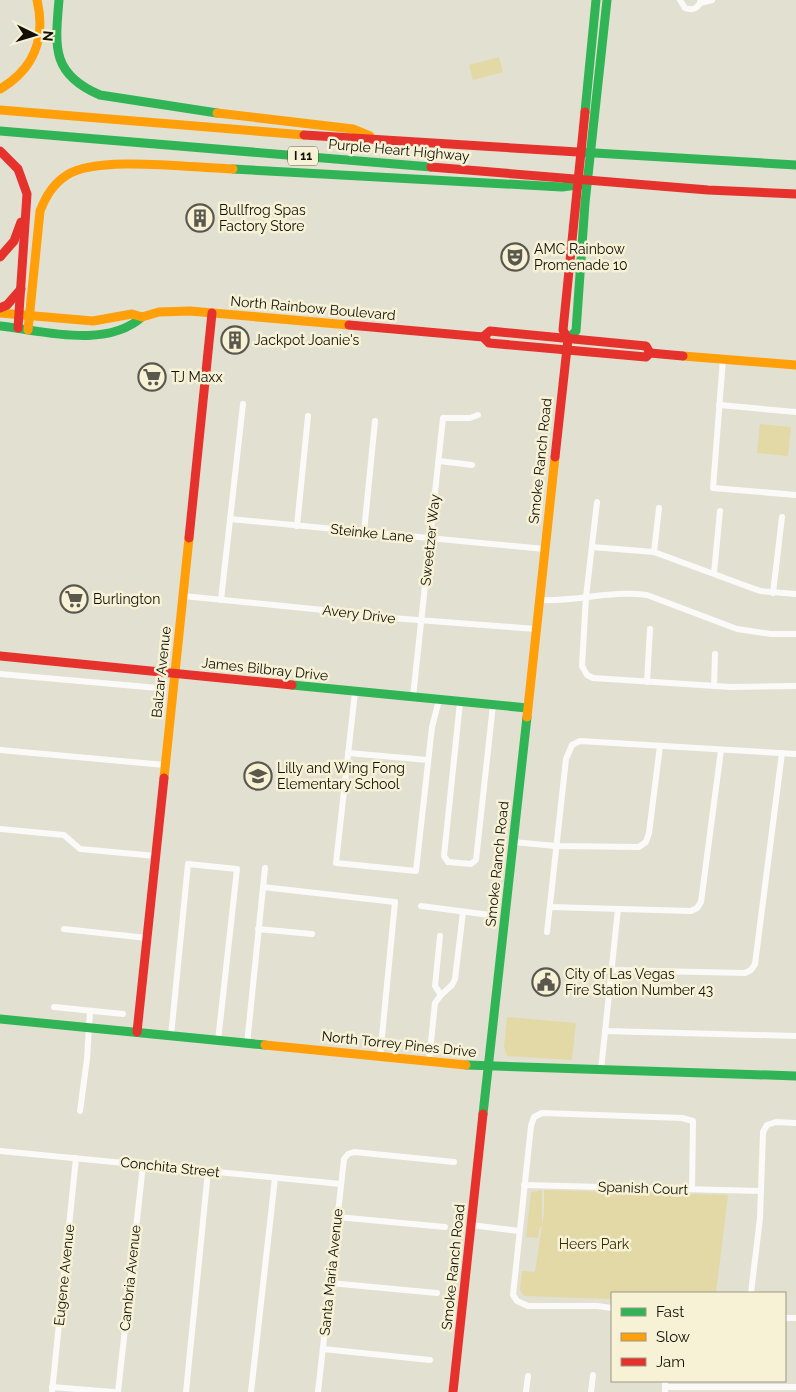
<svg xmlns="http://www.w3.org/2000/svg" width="796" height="1392" viewBox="0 0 796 1392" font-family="Raleway,sans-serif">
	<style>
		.green { fill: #e2d9a7 }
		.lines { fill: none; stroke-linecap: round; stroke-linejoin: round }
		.street { stroke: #fbfaf8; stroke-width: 6 }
		.fast { stroke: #30b455; stroke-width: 9 }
		.slow { stroke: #ff9f0a; stroke-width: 9 }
		.jam { stroke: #e5322d; stroke-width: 9 }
		.labels { text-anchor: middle; stroke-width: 5; stroke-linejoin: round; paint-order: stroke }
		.shield { fill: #f7f2d6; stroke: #565344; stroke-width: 1 }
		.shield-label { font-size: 12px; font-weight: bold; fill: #110f06 }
		.street-label { font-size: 14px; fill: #110f06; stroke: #f7f2d6 }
		.poi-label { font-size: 14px; fill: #110f06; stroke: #f7f2d6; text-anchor: start }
		.park-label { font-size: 14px; fill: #352d04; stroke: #f7f2d6 }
	</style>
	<rect width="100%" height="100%" fill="#e2e0d1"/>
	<g class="green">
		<path d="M499 57 503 72 473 80 469 65Z"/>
		<path d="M760 424 791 427 788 456 757 453Z"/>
		<path d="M507 1017 576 1023 572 1060 507 1056 504 1047Z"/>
		<path d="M542 1190V1227H540L538 1238 526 1237 531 1192Z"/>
		<path d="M544 1190 728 1195 716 1293H612V1299L524 1296 520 1290 522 1271 535 1272 544 1213Z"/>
	</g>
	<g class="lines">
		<g class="street">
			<path d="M680 0 685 8C693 11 699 8 701 0"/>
			<path d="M700 3 712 0"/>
			<path d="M723 359 713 488 796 495"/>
			<path d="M719 405 796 412"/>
			<path d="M439 461 472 465"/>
			<path d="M597 502 586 597 582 666 587 675 593 678 731 687 796 686"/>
			<path d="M230 519 545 549"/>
			<path d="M297 526 308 416"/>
			<path d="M364 532 375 421"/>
			<path d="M592 547 654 552 760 591 796 594"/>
			<path d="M654 552 659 508"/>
			<path d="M714 573 720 511"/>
			<path d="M773 593 782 517"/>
			<path d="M183 596 343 612 352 615 536 629"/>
			<path d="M221 600 243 404"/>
			<path d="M539 600C576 602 610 590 647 595L737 629 771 634H796"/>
			<path d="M0 674 158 688"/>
			<path d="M647 682 650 629"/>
			<path d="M714 686 715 654"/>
			<path d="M355 692 336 863 416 871 432 727 439 700"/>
			<path d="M413 697 443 418H470L478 415"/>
			<path d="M460 702 444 856 448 862 471 864 476 860 493 705"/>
			<path d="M0 750 165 765"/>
			<path d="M348 753 428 760"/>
			<path d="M0 829 64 835 80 849 156 856"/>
			<path d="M513 842 556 846 639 847 646 842 649 833 660 746"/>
			<path d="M263 887 395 902 380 1057"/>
			<path d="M421 906 490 915"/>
			<path d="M550 907 691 911 697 908 701 902 721 750"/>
			<path d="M64 929 147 938"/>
			<path d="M258 929 312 934"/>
			<path d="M547 932 566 759 572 745 580 741 796 754"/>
			<path d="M611 970 745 973 751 970 755 964 782 753"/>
			<path d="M441 995 452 985 455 979 463 912"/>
			<path d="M54 1007 123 1014"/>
			<path d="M605 1031 796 1036"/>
			<path d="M171 1036 188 864 237 869 218 1041"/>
			<path d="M247 1044 265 868"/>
			<path d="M429 1061 435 1003 441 995 435 986 440 936"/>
			<path d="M601 1070 618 909"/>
			<path d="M80 1111 87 1059 90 1011"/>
			<path d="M0 1151 341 1184"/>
			<path d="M524 1185 761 1191"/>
			<path d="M337 1217 445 1227"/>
			<path d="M471 1225 519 1231"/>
			<path d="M330 1283 437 1293"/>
			<path d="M751 1293 760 1218 763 1132 767 1125 776 1122 796 1123"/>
			<path d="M612 1308 597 1306H528L517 1301 513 1295 531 1126 534 1117 542 1113 682 1118 693 1121 692 1189"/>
			<path d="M785 1318H796"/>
			<path d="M323 1349 430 1360"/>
			<path d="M665 1381V1392"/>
			<path d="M52 1387 113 1392"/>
			<path d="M665 1387H796"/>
			<path d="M52 1392 76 1158"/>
			<path d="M118 1392 143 1165"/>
			<path d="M186 1392 208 1171"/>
			<path d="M251 1392 275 1178"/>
			<path d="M318 1392 344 1159 348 1154 354 1152 454 1162"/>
			<path d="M526 1392 528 1376"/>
			<path d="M591 1392 593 1375"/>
		</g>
		<g class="fast">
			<path d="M59 0C55 47 51 74 100 95L217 113"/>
			<path d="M585 112 596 0"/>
			<path d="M0 131 431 167"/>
			<path d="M578 152 796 165"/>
			<path d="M233 169 562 187 585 184"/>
			<path d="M0 326C44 331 106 349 142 317"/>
			<path d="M568 339 576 331 585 203 607 0"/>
			<path d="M292 685 527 708"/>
			<path d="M0 1019 265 1045"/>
			<path d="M466 1065 796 1076"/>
			<path d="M483 1114 527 717"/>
		</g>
		<g class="slow">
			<path d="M0 89C34 69 46 38 37 0"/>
			<path d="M0 110 304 135"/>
			<path d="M217 113 353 129 370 136"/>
			<path d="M0 313 93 321 132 314 142 317 159 312 190 311 349 325"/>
			<path d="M28 330 40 211C46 196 53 184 67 175 97 155 194 168 233 169"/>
			<path d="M683 356 796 365"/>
			<path d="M527 717 555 457"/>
			<path d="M164 778 189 538"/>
			<path d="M265 1045 466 1065"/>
		</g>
		<g class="jam">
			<path d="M304 135 578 152"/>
			<path d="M0 151 18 169 27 194 18 328"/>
			<path d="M431 167 708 190 796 194"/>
			<path d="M0 257 14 241 21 222"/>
			<path d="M0 308 7 305 21 289"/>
			<path d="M349 325 483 337 489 343 646 357 650 353 683 356"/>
			<path d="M483 337 490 331 646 346 650 353"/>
			<path d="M555 457 568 339 563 330 585 112"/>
			<path d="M189 538 212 313"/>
			<path d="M0 656 292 685"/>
			<path d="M137 1032 164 778"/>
			<path d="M453 1392 483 1114"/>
		</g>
	</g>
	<defs>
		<g id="building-ring" transform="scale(1.4375)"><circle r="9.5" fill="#f7f2d6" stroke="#5a584d" stroke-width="1.5"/><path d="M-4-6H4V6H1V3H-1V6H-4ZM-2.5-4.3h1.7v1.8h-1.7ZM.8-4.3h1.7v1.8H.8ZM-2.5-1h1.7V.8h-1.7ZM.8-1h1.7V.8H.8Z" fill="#5a584d"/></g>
		<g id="theatre-ring" transform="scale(1.4375)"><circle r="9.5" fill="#f7f2d6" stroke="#5a584d" stroke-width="1.5"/><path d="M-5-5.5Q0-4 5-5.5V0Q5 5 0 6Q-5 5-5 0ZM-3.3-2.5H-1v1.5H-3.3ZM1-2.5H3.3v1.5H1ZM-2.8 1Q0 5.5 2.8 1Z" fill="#5a584d"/></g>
		<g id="supermarket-ring" transform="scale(1.4375)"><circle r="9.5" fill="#f7f2d6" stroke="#5a584d" stroke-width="1.5"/><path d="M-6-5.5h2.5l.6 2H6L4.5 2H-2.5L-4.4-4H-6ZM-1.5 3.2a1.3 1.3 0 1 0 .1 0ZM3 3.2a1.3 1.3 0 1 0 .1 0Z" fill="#5a584d"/></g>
		<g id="school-ring" transform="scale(1.4375)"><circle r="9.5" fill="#f7f2d6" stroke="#5a584d" stroke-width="1.5"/><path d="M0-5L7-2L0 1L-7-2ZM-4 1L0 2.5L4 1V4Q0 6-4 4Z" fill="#5a584d"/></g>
		<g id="civic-ring" transform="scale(1.4375)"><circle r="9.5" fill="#f7f2d6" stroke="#5a584d" stroke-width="1.5"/><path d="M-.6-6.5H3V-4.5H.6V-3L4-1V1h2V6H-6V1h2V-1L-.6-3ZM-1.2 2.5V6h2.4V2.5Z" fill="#5a584d"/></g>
	</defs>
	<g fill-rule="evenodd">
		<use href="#building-ring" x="200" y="218"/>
		<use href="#theatre-ring" x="515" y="257"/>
		<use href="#building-ring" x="235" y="340"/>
		<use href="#supermarket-ring" x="152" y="377"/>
		<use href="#supermarket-ring" x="74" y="599"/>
		<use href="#school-ring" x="258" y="776"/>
		<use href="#civic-ring" x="546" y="982"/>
	</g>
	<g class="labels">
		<rect class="shield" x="288" y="146.5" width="30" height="19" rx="4"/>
		<g class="shield-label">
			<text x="303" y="160">I 11</text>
		</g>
		<g class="street-label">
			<text transform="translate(399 150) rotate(5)" y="5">Purple Heart Highway</text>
			<text transform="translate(313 308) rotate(5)" y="5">North Rainbow Boulevard</text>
			<text transform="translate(540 461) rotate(-84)" y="5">Smoke Ranch Road</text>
			<text transform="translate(372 533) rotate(6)" y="5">Steinke Lane</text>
			<text transform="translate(430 540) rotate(-84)" y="5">Sweetzer Way</text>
			<text transform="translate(359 614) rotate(7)" y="5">Avery Drive</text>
			<text transform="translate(265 669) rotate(6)" y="5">James Bilbray Drive</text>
			<text transform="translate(161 672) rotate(-84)" y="5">Balzar Avenue</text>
			<text transform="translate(497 864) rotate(-84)" y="5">Smoke Ranch Road</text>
			<text transform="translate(399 1044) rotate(6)" y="5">North Torrey Pines Drive</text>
			<text transform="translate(170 1167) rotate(6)" y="5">Conchita Street</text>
			<text transform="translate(643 1188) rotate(2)" y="5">Spanish Court</text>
			<text transform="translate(453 1267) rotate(-84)" y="5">Smoke Ranch Road</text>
			<text transform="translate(331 1272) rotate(-84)" y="5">Santa Maria Avenue</text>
			<text transform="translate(64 1275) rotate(-84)" y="5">Eugene Avenue</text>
			<text transform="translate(130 1278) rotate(-84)" y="5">Cambria Avenue</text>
		</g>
		<g class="poi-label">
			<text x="219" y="215">Bullfrog Spas<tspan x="219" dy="16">Factory Store</tspan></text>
			<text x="534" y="254">AMC Rainbow<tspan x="534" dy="16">Promenade 10</tspan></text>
			<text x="254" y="345">Jackpot Joanie's</text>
			<text x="171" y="382">TJ Maxx</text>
			<text x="93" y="604">Burlington</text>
			<text x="277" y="773">Lilly and Wing Fong<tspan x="277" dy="16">Elementary School</tspan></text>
			<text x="565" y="979">City of Las Vegas<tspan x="565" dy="16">Fire Station Number 43</tspan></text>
		</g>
		<g class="park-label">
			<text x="594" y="1249">Heers Park</text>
		</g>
	</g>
	<rect x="611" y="1292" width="175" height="90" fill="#f7f2d6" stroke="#9b9783"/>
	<rect x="621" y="1308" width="25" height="8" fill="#30b455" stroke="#9b9783"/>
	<text x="656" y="1317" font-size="15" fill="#110f06">Fast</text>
	<rect x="621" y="1333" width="25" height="8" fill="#ff9f0a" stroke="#9b9783"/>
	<text x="656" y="1342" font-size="15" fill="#110f06">Slow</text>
	<rect x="621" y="1358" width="25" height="8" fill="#e5322d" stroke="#9b9783"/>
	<text x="656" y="1367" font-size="15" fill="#110f06">Jam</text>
	<g transform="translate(35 35) rotate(95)" stroke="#f7f2d6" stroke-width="4" paint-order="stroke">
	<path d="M0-4L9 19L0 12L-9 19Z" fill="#110f06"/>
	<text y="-8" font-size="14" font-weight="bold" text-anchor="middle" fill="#110f06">N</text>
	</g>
</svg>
